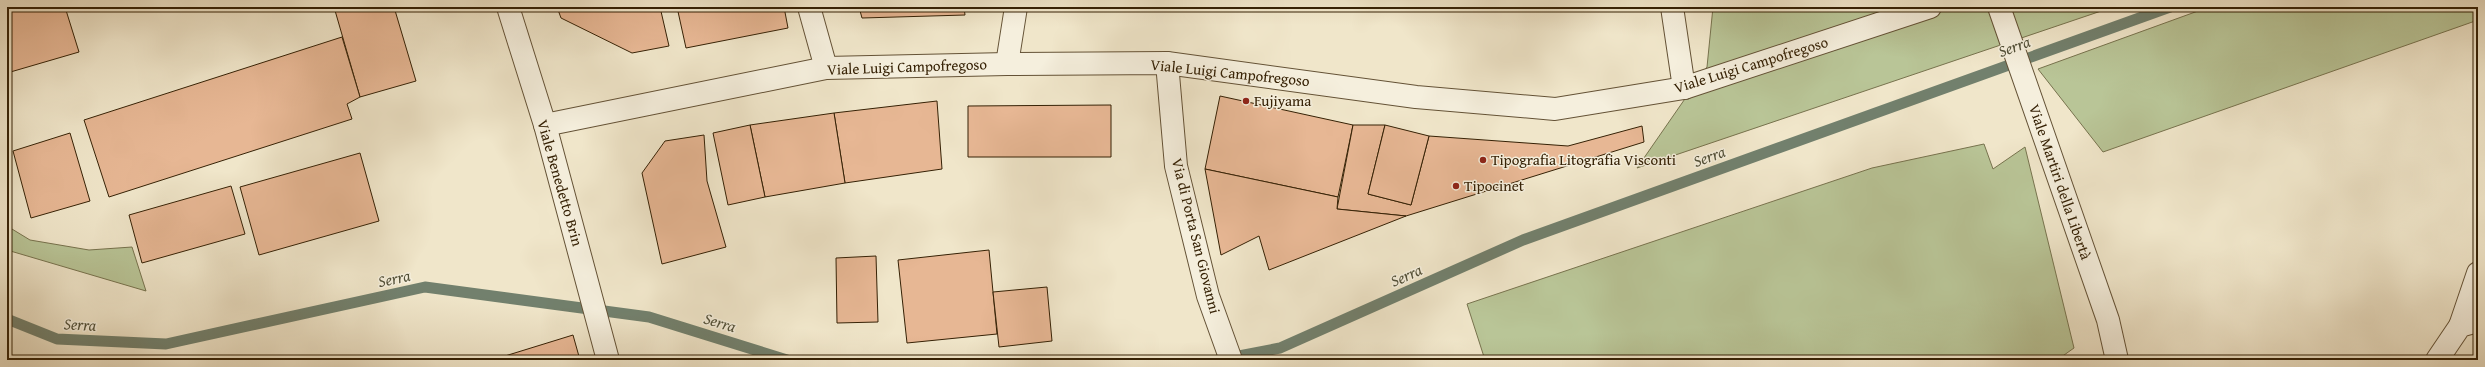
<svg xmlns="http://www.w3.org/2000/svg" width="2485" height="367" viewBox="0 0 2485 367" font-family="'Gentium Book Plus',serif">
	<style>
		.green { fill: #b9c597; stroke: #77734e }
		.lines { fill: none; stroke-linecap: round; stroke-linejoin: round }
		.stream { stroke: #72806d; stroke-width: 11 }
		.building { fill: #e7b794; stroke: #352105 }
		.minor-casing { stroke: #645236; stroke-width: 24 }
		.minor { stroke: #f5efdd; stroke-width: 22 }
		.poi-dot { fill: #8f2418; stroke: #f5efdd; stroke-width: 1.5 }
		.labels { text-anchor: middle; stroke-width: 3; stroke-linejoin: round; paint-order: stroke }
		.street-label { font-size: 15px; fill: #352105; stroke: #f5efdd }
		.poi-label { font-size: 15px; fill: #352105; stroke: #f5efdd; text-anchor: start }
		.water-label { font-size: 16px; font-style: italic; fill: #535139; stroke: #f5efdd }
	</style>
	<rect width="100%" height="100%" fill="#f0e6ca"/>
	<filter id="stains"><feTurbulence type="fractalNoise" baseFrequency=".005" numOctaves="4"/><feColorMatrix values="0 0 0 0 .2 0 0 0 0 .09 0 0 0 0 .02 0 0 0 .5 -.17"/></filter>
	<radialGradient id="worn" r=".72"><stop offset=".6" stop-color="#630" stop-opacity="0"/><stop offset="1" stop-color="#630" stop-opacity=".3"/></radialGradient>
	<g class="green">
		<path d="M1713 7H2113L1637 168 1707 67Z"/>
		<path d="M2209 7H2478V20L2103 152 2038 69Z"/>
		<path d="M1984 144 1993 169 2025 147 2074 348 2057 360H1485L1467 304 1872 168Z"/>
		<path d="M7 226 30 240 89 250 132 247 146 291 7 250Z"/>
	</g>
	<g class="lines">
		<g class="stream">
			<path d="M7 319 57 339 166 344 425 287 649 317 787 360"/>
			<path d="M1218 360 1280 348 1523 240 2170 7"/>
		</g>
	</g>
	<g class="building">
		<path d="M7 7H65L79 52 7 73Z"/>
		<path d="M334 7H394L416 81 360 97Z"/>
		<path d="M557 7H660L669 46 632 53 561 18Z"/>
		<path d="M677 7H784L788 28 686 48Z"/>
		<path d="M859 7H964L965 15 862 18Z"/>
		<path d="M342 37 360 97 347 104 352 119 109 197 84 120Z"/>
		<path d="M1220 96 1353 125 1338 197 1205 169Z"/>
		<path d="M937 101 942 169 845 183 834 113Z"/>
		<path d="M1111 105V157H968V106Z"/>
		<path d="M834 113 845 183 765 197 750 125Z"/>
		<path d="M750 125 765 197 728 205 713 133Z"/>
		<path d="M1353 125H1385L1368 194 1411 205 1429 136 1568 146 1642 126 1644 142 1406 216 1337 209Z"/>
		<path d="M1385 125 1429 136 1411 205 1368 194Z"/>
		<path d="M70 133 90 201 31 218 13 151Z"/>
		<path d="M704 135 707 181 726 247 662 264 642 173 665 141Z"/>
		<path d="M360 153 379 221 259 255 240 187Z"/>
		<path d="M1205 169 1338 197 1337 209 1406 216 1269 270 1259 236 1221 255Z"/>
		<path d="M231 186 245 234 142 263 129 215Z"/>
		<path d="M989 250 997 334 907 343 898 260Z"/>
		<path d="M876 256 878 322 837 323 836 258Z"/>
		<path d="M1047 287 1052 341 999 347 993 292Z"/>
		<path d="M573 335 580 360H505V356Z"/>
	</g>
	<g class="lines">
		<g class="minor-casing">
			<g id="minor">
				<path d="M508 7 545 125 608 360"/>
				<path d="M809 7 826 68"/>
				<path d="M1672 7 1684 88"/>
				<path d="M1999 7 2108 320 2117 360"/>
				<path d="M1167 63 1176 166 1208 296 1231 360"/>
				<path d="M1007 64 1016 7"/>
				<path d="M545 125 826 68 1007 64 1167 63 1416 97 1555 109 1684 88 1930 7"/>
				<path d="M2460 326 2478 273"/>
				<path d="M2437 360 2460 326 2478 321"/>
			</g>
		</g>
		<use href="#minor" class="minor"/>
	</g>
	<g class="poi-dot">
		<circle cx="1246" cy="101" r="4"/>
		<circle cx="1483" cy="160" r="4"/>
		<circle cx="1456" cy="186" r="4"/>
	</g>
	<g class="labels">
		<g class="street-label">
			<text transform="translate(1751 65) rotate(-17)" y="5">Viale Luigi Campofregoso</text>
			<text transform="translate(907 67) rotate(-2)" y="5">Viale Luigi Campofregoso</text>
			<text transform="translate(1230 73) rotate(6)" y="5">Viale Luigi Campofregoso</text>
			<text transform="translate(2060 182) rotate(71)" y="5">Viale Martiri della Libertà</text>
			<text transform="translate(560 183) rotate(74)" y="5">Viale Benedetto Brin</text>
			<text transform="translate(1196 236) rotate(76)" y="5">Via di Porta San Giovanni</text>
		</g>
		<g class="poi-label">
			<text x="1254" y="106">Fujiyama</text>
			<text x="1491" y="165">Tipografia Litografia Visconti</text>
			<text x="1464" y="191">Tipocinet</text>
		</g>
		<g class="water-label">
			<text transform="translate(2014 46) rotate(-20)" y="6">Serra</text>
			<text transform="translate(1709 156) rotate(-20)" y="6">Serra</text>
			<text transform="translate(1406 275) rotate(-24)" y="6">Serra</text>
			<text transform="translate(394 278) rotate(-12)" y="6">Serra</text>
			<text transform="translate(720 322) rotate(17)" y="6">Serra</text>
			<text transform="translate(80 324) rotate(3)" y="6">Serra</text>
		</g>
	</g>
	<rect width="2485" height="367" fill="none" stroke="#f0e6ca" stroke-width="24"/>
	<rect x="8" y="8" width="2469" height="351" fill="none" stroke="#352105" stroke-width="2"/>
	<rect x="12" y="12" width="2461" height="343" fill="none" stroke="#352105"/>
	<rect width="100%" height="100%" filter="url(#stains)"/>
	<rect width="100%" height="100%" fill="url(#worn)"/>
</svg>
